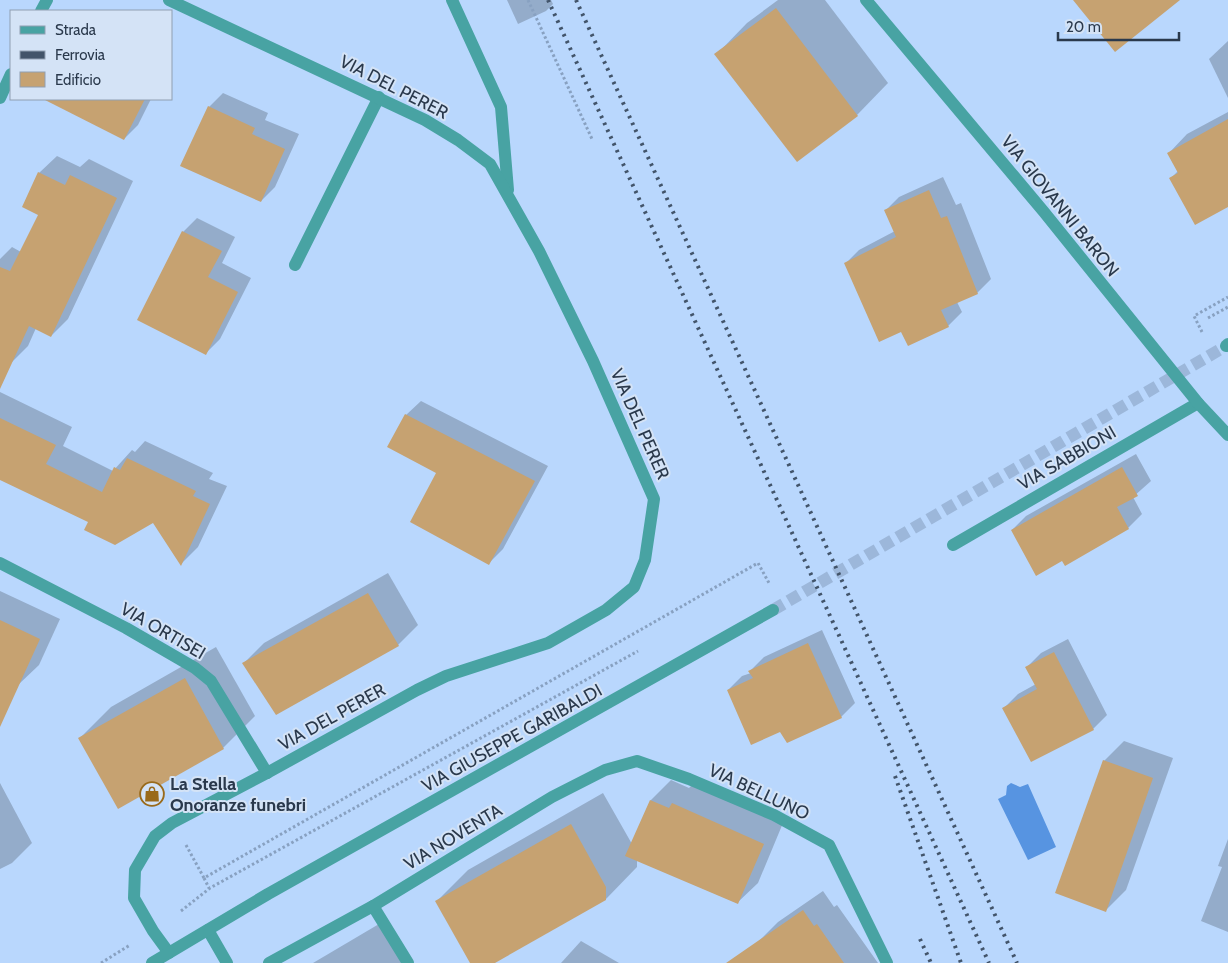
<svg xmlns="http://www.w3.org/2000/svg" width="1228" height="963" viewBox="0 0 1228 963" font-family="Cabin,sans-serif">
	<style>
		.water { fill: #5794e1 }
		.shadow { fill: #0003 }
		.building { fill: #c6a271 }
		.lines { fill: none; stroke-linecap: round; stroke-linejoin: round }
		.tertiary-tunnel { stroke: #9cb7da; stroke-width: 12; stroke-dasharray: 12 6; stroke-linecap: butt }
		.path { stroke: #88a1c1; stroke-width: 3; stroke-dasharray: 2.5 2.5; stroke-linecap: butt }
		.service { stroke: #48a3a3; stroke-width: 12 }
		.minor { stroke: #48a3a3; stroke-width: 12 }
		.tertiary { stroke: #48a3a3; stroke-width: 12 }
		.rail { stroke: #42546a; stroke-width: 4; stroke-dasharray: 2.5 5; stroke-linecap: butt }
		.labels { text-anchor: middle; stroke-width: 4; stroke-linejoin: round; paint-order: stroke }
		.street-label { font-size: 18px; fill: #2a394c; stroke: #d4e3f6 }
		.poi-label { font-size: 18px; font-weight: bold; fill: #2a394c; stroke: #d4e3f6; text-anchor: start }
	</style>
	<rect width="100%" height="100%" fill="#b9d7fd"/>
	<path class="water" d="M1011 783 1020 787 1028 784 1056 847 1028 860 998 799 1006 795 1007 786Z"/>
	<g class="shadow">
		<path d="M507 0H551L553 4 546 11 518 24Z"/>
		<path d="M778 0H825L888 83 857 115 716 55 747 23Z"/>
		<path d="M1228 41V98L1209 59Z"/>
		<path d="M223 93 268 113 265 120 299 134 275 187 261 201 209 107Z"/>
		<path d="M67 99H151L138 125 124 139 63 107Z"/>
		<path d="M1228 112V205L1171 178 1178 171 1169 153 1187 134Z"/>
		<path d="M57 156 80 167 89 159 133 181 68 319 51 336 36 328 28 346 11 363 0 358V259L12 247 21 252 40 214 39 173Z"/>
		<path d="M943 177 956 205 961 203 991 279 977 293 957 302 962 312 948 326 902 330 845 264 859 250 895 231 885 211 899 197Z"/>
		<path d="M197 218 235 237 222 263 251 278 220 339 206 353 183 232Z"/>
		<path d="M0 392 72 427 63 446 113 471 132 450 135 452 145 441 213 473 209 479 227 486 198 547 181 564 153 521H90L0 478Z"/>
		<path d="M421 401 548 466 503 549 489 563 438 472 389 446 406 415Z"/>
		<path d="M1136 454 1151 481 1133 497 1142 514 1128 528 1065 564 1063 560 1012 530 1026 516Z"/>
		<path d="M388 573 418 625 398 645 276 714 244 663 264 643Z"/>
		<path d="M0 591 60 619 39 665 18 685 0 676Z"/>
		<path d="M822 630 855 703 841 717 787 741 781 730 728 690 742 676 751 673 750 671 764 657Z"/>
		<path d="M1068 639 1107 715 1093 729 1004 708 1018 694 1036 684 1027 667 1041 653Z"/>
		<path d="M216 647 255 716 223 748 80 738 111 707Z"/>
		<path d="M1124 741 1173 758 1126 890 1106 910 1104 761Z"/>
		<path d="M671 780 689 788 693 784 783 823 758 883 737 903 637 860V867L606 899 493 963H471L437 901 468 870 603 793 632 844 651 800Z"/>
		<path d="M0 783 32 843 12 863 0 869Z"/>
		<path d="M1228 839V932L1201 921 1222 867 1218 866Z"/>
		<path d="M823 891 834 907 837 905 878 963H763L757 943 778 922Z"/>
		<path d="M379 924 402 963H313Z"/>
		<path d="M581 941 619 963H561Z"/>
	</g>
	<g class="building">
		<path d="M1073 0H1180L1115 52Z"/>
		<path d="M776 8 858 116 797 162 714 54Z"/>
		<path d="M43 99H145L124 140Z"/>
		<path d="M208 106 255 128 252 134 285 149 261 202 180 166Z"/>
		<path d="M1228 119V207L1195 225 1169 178 1178 173 1167 153Z"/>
		<path d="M38 172 65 185 70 175 117 198 51 337 29 326 0 389V267L10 271 38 215 22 207Z"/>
		<path d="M929 190 941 218 947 216 978 294 941 310 949 327 908 346 901 332 879 342 844 263 896 237 884 210Z"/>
		<path d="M182 231 222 251 208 277 238 292 206 355 137 320Z"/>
		<path d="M405 414 535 481 489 565 410 522 436 473 387 447Z"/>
		<path d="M0 418 56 445 46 464 102 492 114 467 120 470 127 458 196 491 193 496 210 504 181 566 153 523 115 545 84 530 88 522 0 480Z"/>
		<path d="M1122 467 1138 496 1117 507 1129 529 1065 566 1062 561 1036 576 1011 530Z"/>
		<path d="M368 593 399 646 276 715 242 663Z"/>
		<path d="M0 620 40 639 0 727Z"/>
		<path d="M808 643 842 718 787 743 780 732 751 745 727 690 753 678 748 671Z"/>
		<path d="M1054 652 1094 730 1031 762 1002 708 1037 689 1025 667Z"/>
		<path d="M185 678 224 749 118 809 78 738Z"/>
		<path d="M1103 760 1153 778 1106 912 1055 893Z"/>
		<path d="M650 800 669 808 672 803 764 844 738 904 625 856Z"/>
		<path d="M571 824 606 887V900L495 963H470L435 901Z"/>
		<path d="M803 910 814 926 817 924 844 963H726Z"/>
	</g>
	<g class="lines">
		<path class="tertiary-tunnel" d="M773 610 1226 346"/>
		<g class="path">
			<path d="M528 0 592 139"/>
			<path d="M1208 318 1228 307"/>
			<path d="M1202 332 1194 316 1228 297"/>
			<path d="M186 845 204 878 758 563 769 583"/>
			<path d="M204 878 209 888"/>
			<path d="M181 911 210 888 638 651"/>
			<path d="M101 963 130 945"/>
		</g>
		<path class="service" d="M953 545 1198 403"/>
		<g class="minor">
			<path d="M452 0 501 107 508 190"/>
			<path d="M866 0 1044 212 1198 403 1228 435"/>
			<path d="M41 11 47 0"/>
			<path d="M0 98 11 74"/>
			<path d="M295 265 379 97"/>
			<path d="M0 563 126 628 195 668 211 681 267 773"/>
			<path d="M373 906 408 963"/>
			<path d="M208 930 227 963"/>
			<path d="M169 953 153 931 134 898 135 870 155 836 172 823 267 773 417 690 446 676 548 643 606 610 634 587 645 560 654 499 593 361 539 251 490 164 458 140 425 120 169 0"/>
			<path d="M269 963 373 906 552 797 605 770 637 761 689 779 774 815 829 845 887 963"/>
		</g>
		<g class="tertiary">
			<path d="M1226 346 1228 344"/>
			<path d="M152 963 268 894 773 610"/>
		</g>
		<g class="rail">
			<path d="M548 0 989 963"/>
			<path d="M576 0 1017 963"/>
			<path d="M895 776 961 963"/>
			<path d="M920 939 931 963"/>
		</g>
	</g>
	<defs>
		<g id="shop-ring" transform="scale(1.25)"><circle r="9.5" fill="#d4e3f6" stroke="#996a1b" stroke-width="1.5"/><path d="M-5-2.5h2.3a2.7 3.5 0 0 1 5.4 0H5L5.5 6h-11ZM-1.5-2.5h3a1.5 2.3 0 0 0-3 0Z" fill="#996a1b"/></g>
	</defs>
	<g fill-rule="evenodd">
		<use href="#shop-ring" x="152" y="794"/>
	</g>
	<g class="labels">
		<g class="street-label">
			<text transform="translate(394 87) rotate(27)" y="6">VIA DEL PERER</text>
			<text transform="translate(1060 206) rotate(51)" y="6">VIA GIOVANNI BARON</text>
			<text transform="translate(640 424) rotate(66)" y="6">VIA DEL PERER</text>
			<text transform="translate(1067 458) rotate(-30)" y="6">VIA SABBIONI</text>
			<text transform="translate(163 631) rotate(30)" y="6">VIA ORTISEI</text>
			<text transform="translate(332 717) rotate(-29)" y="6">VIA DEL PERER</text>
			<text transform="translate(512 738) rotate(-29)" y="6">VIA GIUSEPPE GARIBALDI</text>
			<text transform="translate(759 792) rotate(25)" y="6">VIA BELLUNO</text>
			<text transform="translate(453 837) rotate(-31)" y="6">VIA NOVENTA</text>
		</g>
		<g class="poi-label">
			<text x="170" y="790">La Stella<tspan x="170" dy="21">Onoranze funebri</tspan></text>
		</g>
	</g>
	<rect x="10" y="10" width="162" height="90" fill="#d4e3f6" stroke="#909fb2"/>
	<rect x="20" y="26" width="25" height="8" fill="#48a3a3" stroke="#909fb2"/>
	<text x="55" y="35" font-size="15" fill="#2a394c">Strada</text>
	<rect x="20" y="51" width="25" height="8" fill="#42546a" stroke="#909fb2"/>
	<text x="55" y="60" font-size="15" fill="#2a394c">Ferrovia</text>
	<rect x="20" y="72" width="25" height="15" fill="#c6a271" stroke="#909fb2"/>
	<text x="55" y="85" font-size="15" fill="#2a394c">Edificio</text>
	<path d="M1058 32v8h121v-8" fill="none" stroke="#2a394c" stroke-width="2.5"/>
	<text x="1066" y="32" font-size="15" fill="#2a394c" stroke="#d4e3f6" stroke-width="4" paint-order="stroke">20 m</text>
</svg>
